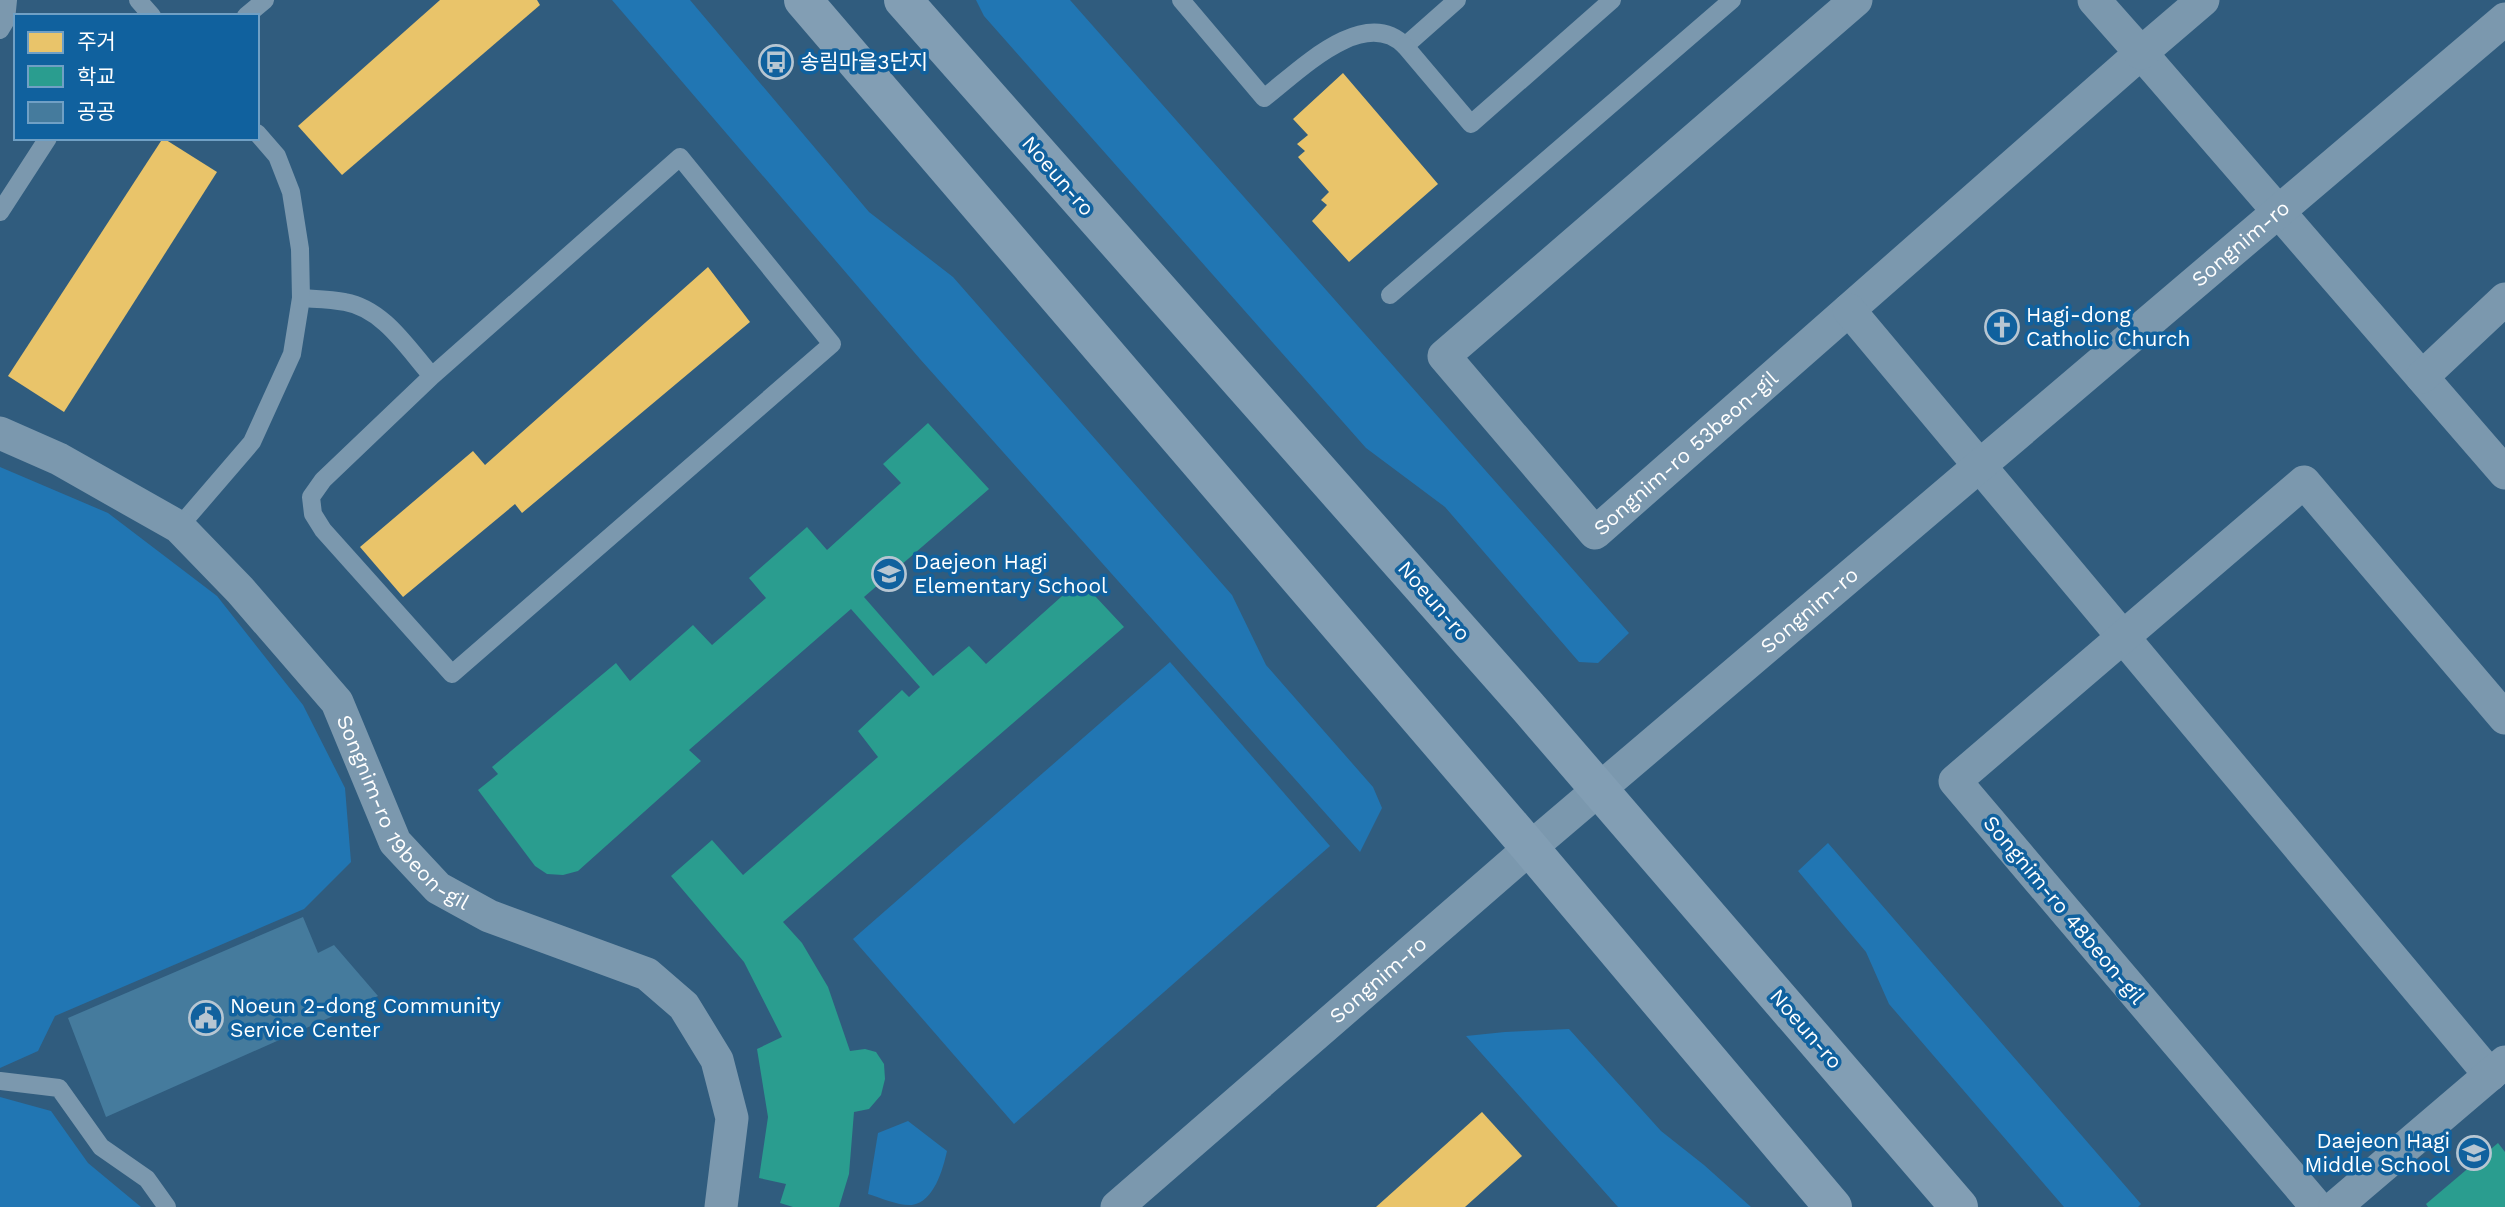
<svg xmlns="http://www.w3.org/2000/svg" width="2505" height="1207" viewBox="0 0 2505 1207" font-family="'Work Sans','Noto Sans KR',sans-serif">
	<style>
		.green { fill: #2176b3 }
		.homes { fill: #e9c46a }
		.schools { fill: #2a9d8f }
		.public { fill: #457b9d }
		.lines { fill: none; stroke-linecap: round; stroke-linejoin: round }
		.lane { stroke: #7b98ae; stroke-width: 18 }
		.street { stroke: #7b98ae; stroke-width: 33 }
		.secondary { stroke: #829eb4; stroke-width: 38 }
		.labels { text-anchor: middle; stroke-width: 7; stroke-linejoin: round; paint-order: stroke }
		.poi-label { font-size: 21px; fill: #fff; stroke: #10619e; text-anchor: start }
		.street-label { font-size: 21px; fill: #fff; stroke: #10619e }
	</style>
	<rect width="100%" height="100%" fill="#305c7e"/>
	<g class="green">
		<path d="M612 0H690L869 212 953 277 1232 595 1266 665 1373 787 1382 808 1360 852 920 359Z"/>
		<path d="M976 0H1070L1629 633 1598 663 1579 662 1445 507 1366 448 984 16Z"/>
		<path d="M0 467 108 513 217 596 303 705 345 788 351 862 304 909 55 1016 38 1051 0 1068Z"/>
		<path d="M1170 662 1330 846 1014 1124 853 939Z"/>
		<path d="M1828 843 2141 1204 2138 1207H2064L1889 1004 1866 952 1798 871Z"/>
		<path d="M1569 1029 1661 1131 1704 1165 1751 1207H1618L1466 1036 1505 1032Z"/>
		<path d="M0 1097 51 1111 88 1163 141 1207H0Z"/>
		<path d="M908 1121 947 1151C943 1169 934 1202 912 1205 899 1206 881 1198 868 1194L878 1133Z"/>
	</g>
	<g class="homes">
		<path d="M440 0H537L540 5 342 175 298 126Z"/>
		<path d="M1343 73 1438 184 1349 262 1312 221 1327 205 1321 200 1329 192 1298 157 1305 151 1297 144 1308 135 1293 119Z"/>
		<path d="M163 138 217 172 64 412 8 376Z"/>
		<path d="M708 267 750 322 522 513 515 504 403 597 360 547 473 451 485 465Z"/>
		<path d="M1482 1112 1522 1156 1465 1207H1376Z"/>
	</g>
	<g class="schools">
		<path d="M928 423 989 489 864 597 933 676 969 646 986 664 1080 580 1124 627 783 922 802 943 828 987 850 1051 865 1049 876 1052 884 1064 885 1079 881 1095 869 1109 854 1112 849 1174 839 1207H793L780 1203 786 1184 759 1178 768 1117 757 1049 782 1037 744 962 671 876 712 840 743 875 878 757 858 731 902 690 909 697 920 687 851 609 689 750 701 761 578 871 563 875 547 874 535 866 478 790 498 774 492 767 616 663 630 681 693 625 712 645 766 598 749 578 807 527 827 550 901 483 883 464Z"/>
		<path d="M2498 1143 2505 1152V1207H2428L2426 1204Z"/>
	</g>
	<path class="public" d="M303 917 318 953 334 945 378 996 106 1117 68 1018Z"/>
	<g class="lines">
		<g class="lane">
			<path d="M138 0 152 16"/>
			<path d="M1181 0 1264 98C1298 72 1364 4 1405 46L1457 0"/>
			<path d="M246 16 265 0"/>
			<path d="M0 30 6 20 8 0"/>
			<path d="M1405 46 1471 124 1612 0"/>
			<path d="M0 212 48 138"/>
			<path d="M1390 295 1732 0"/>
			<path d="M301 298C315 299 331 299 345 302 384 309 408 349 432 376L680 157 832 344 452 674 323 530 313 514 311 497 323 480 432 376"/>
			<path d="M179 527 252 442 292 354 301 298 300 249 291 192 277 156 257 133"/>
			<path d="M0 1081 59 1088 101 1147 147 1179 167 1207"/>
		</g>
		<g class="street">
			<path id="s1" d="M1856 0 1444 356 1595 533 2141 53 2505 473"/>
			<path d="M2094 0 2141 53 2203 0"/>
			<path d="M1849 310 2490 1075"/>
			<path d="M2422 377 2505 299"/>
			<path id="s2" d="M0 433 59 459 179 527 240 590 337 702 395 842 438 888 489 916 647 974 684 1006 717 1060 732 1118 721 1207"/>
			<path id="s3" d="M1117 1207 1530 848 2505 19"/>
			<path d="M2317 1207 1955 781 2304 482 2505 718"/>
			<path d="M2335 1207 2505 1062"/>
		</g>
		<g class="secondary">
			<path d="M803 0 1530 848 1833 1207"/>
			<path d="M903 0 1528 707 1959 1207"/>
		</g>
	</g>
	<defs>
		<g id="bus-ring" transform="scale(1.75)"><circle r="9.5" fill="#10619e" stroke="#b7c6d2" stroke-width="1.5"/><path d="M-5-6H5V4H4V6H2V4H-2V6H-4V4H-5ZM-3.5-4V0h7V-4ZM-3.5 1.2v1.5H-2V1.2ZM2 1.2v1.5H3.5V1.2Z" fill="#b7c6d2"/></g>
		<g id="church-ring" transform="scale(1.75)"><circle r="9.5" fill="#10619e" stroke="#b7c6d2" stroke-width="1.5"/><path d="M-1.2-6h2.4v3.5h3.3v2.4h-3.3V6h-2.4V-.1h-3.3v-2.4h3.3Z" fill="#b7c6d2"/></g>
		<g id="school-ring" transform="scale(1.75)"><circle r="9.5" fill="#10619e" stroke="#b7c6d2" stroke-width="1.5"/><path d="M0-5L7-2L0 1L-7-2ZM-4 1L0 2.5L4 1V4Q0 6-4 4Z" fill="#b7c6d2"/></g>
		<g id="civic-ring" transform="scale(1.75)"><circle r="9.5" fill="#10619e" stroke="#b7c6d2" stroke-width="1.5"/><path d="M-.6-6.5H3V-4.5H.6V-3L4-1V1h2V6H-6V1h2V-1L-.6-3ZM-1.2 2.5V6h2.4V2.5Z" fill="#b7c6d2"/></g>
	</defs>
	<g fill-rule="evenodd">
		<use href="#bus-ring" x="776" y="62"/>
		<use href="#church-ring" x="2002" y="327"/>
		<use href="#school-ring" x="889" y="574"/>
		<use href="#civic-ring" x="206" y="1018"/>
		<use href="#school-ring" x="2474" y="1153"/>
	</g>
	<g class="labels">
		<g class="poi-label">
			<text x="800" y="69">송림마을3단지</text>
			<text x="2026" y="322">Hagi-dong<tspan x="2026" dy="24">Catholic Church</tspan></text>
			<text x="914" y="569">Daejeon Hagi<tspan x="914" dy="24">Elementary School</tspan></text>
			<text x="230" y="1013">Noeun 2-dong Community<tspan x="230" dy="24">Service Center</tspan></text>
			<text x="2450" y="1148" text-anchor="end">Daejeon Hagi<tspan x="2450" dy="24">Middle School</tspan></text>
		</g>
		<g class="street-label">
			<text transform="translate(1058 176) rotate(49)" y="7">Noeun-ro</text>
			<text dy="7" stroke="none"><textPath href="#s3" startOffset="1480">Songnim-ro</textPath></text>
			<text dy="7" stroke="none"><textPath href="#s1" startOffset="898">Songnim-ro 53beon-gil</textPath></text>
			<text transform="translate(1434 601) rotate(49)" y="7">Noeun-ro</text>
			<text dy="7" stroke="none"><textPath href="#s3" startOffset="914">Songnim-ro</textPath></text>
			<text dy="7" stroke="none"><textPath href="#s2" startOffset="570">Songnim-ro 19beon-gil</textPath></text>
			<text transform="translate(2064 910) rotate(50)" y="7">Songnim-ro 48beon-gil</text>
			<text dy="7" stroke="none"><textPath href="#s3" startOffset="346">Songnim-ro</textPath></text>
			<text transform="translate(1806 1029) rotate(49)" y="7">Noeun-ro</text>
		</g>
	</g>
	<rect x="14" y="14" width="245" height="126" fill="#10619e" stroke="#70a0c5" stroke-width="2"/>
	<rect x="28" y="32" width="35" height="21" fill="#e9c46a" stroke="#70a0c5" stroke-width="2"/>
	<text x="77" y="49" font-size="21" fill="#ffffff">주거</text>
	<rect x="28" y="66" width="35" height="21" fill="#2a9d8f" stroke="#70a0c5" stroke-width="2"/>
	<text x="77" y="84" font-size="21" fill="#ffffff">학교</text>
	<rect x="28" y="102" width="35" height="21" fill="#457b9d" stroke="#70a0c5" stroke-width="2"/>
	<text x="77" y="119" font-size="21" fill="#ffffff">공공</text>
</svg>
